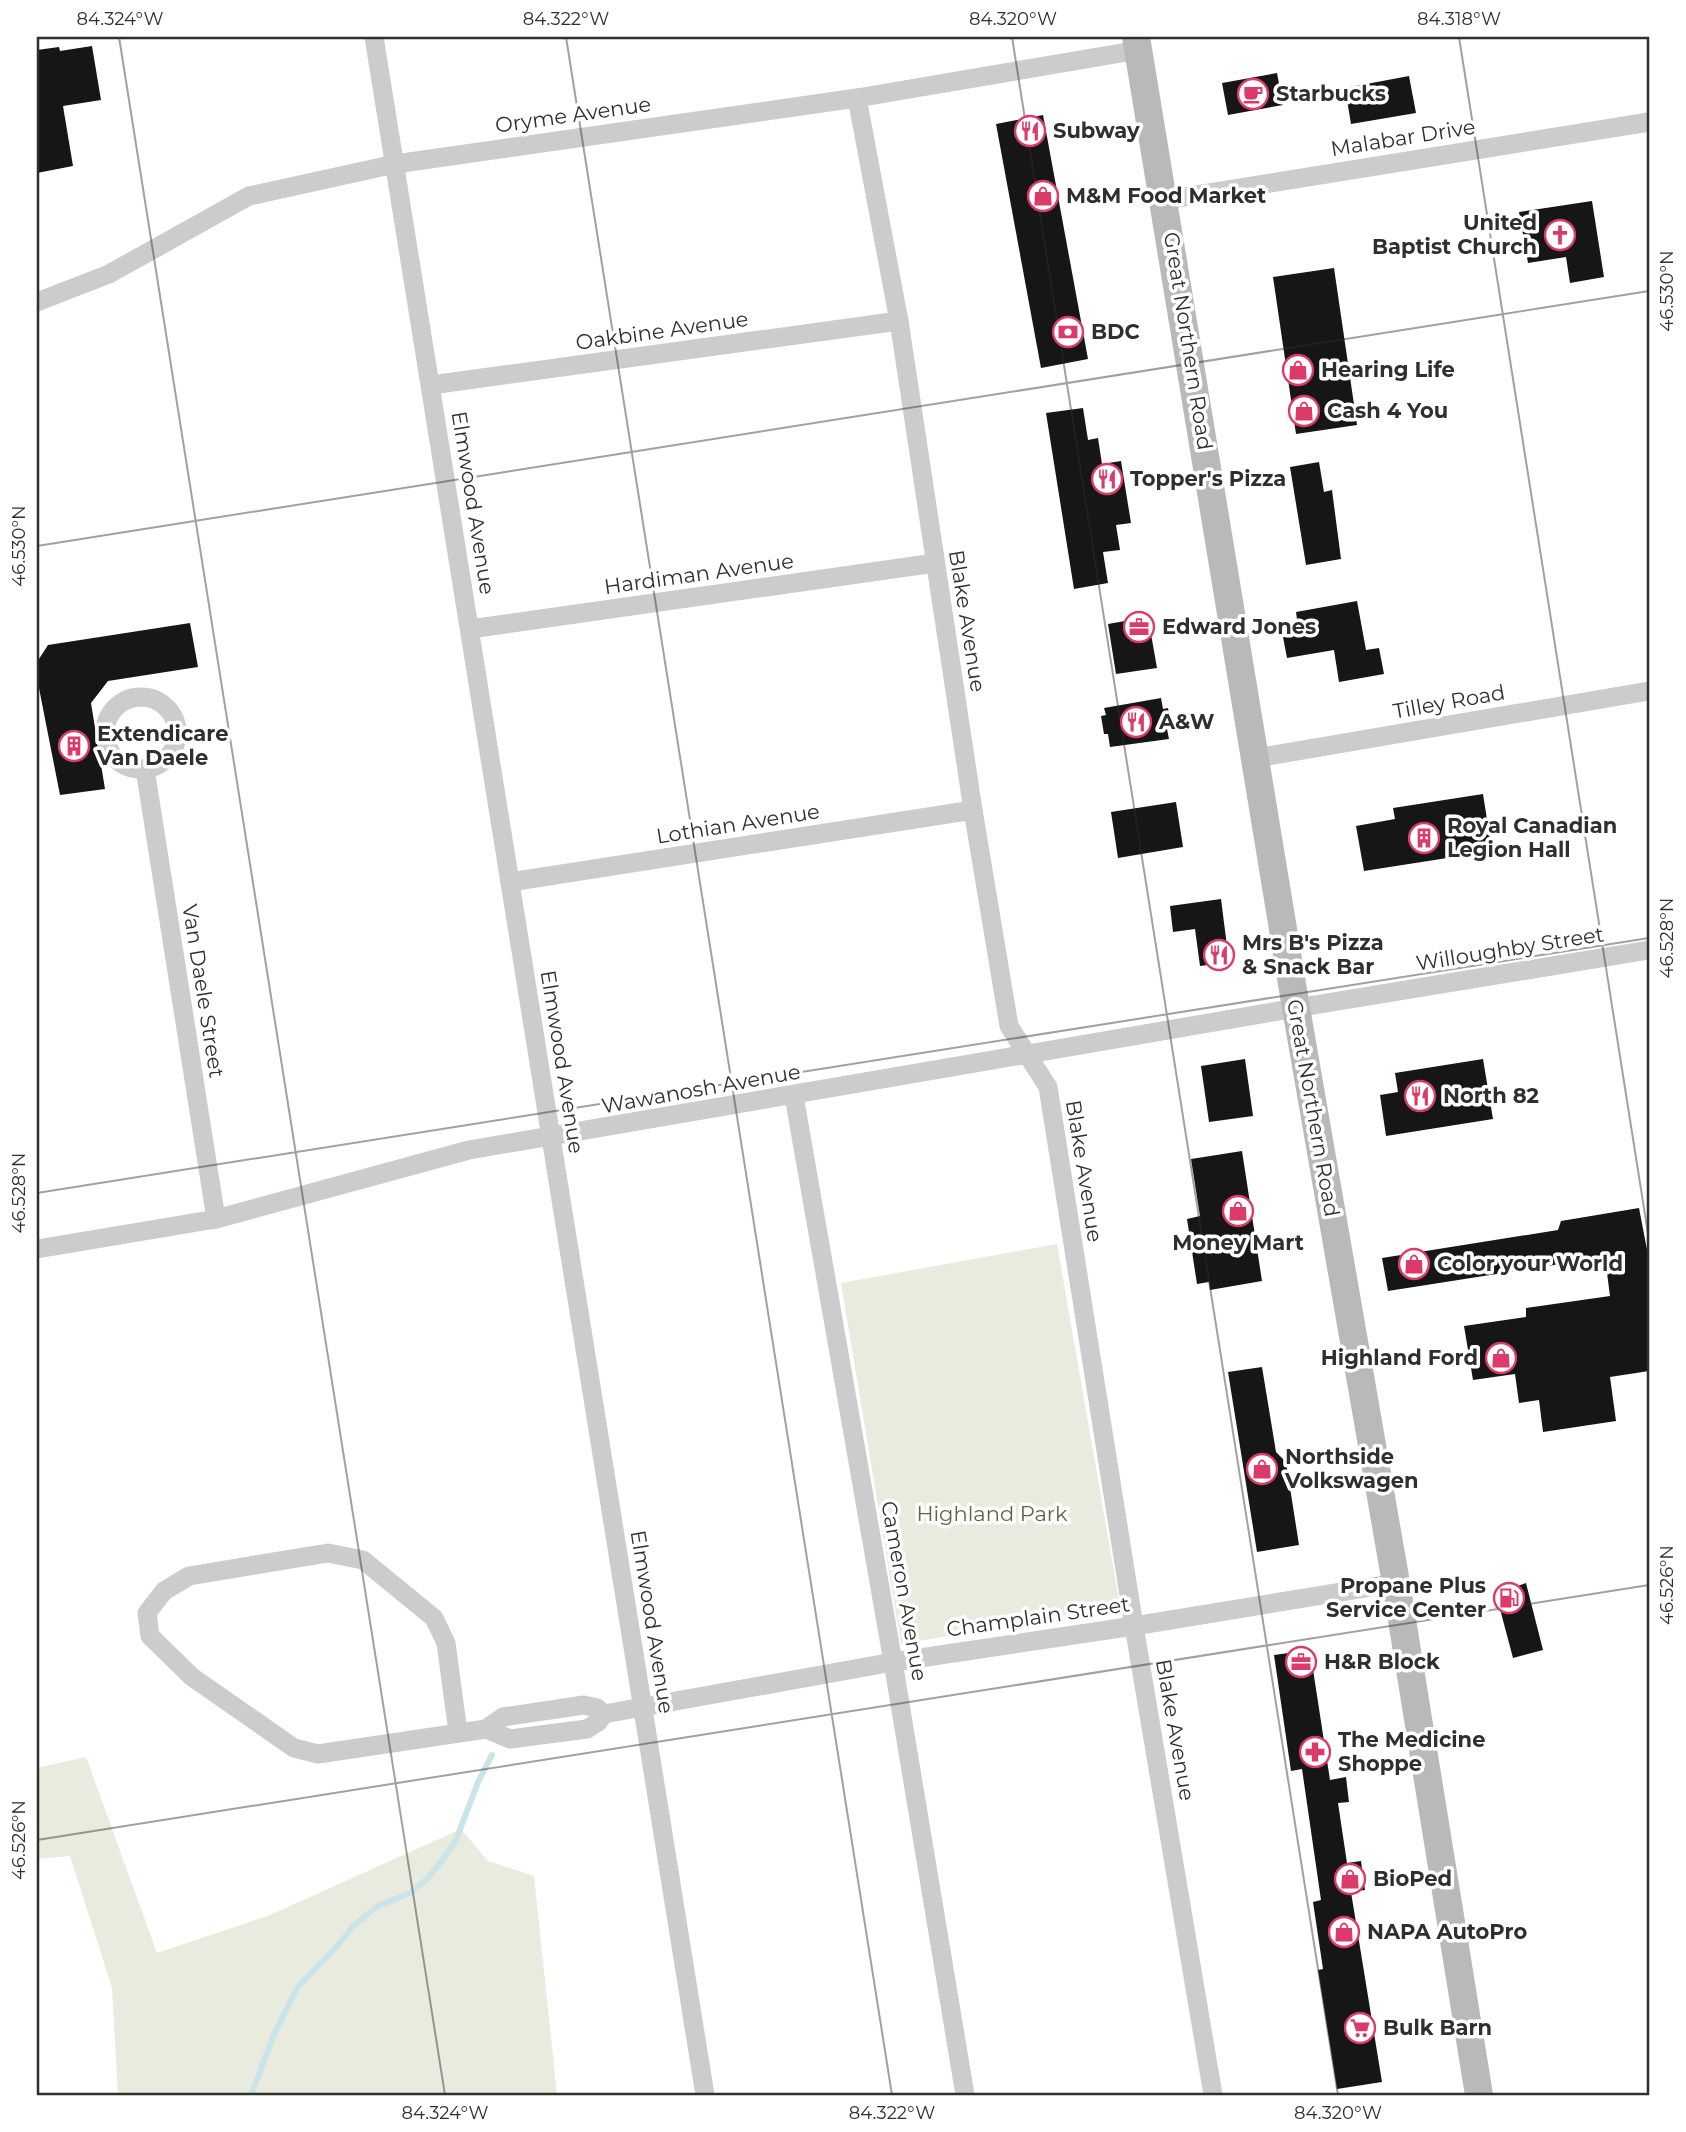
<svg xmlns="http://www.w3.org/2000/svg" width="1686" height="2132" viewBox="0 0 1686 2132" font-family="Montserrat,sans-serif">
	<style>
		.green { fill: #e8ebdd }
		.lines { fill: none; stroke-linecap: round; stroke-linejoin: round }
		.stream { stroke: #cae5ea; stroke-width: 6 }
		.building { fill: #161616 }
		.minor { stroke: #ccc; stroke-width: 19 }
		.secondary { stroke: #b9b9b9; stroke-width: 28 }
		.ticks { fill: none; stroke: #2f2f2f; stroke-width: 2; stroke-opacity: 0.45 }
		.labels { text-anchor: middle; stroke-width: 7; stroke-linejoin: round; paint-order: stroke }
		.poi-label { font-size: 21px; font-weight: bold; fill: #2f2f2f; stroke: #fff; text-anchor: start }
		.street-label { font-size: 21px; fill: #2f2f2f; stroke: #fff }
		.park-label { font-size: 21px; fill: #5b683e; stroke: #fff }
		.neatline { fill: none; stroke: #2f2f2f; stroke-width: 2.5 }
		.ticks-label { font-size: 18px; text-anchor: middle; fill: #2f2f2f }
	</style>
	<rect width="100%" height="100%" fill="#fff"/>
	<g class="green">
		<path d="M1057 1244 1120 1606 901 1644 841 1283Z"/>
		<path d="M86 1757 157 1953 270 1915 461 1829 488 1861 534 1876 557 2095H118L112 1988 70 1856 37 1859V1768Z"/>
	</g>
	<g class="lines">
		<path class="stream" d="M251 2095 273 2037 297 1988 338 1945 354 1925 378 1906 410 1893 427 1879 441 1862 456 1840 478 1782 492 1755"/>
	</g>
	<g class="building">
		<path d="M92 46 101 100 63 106 73 166 37 173V50L59 47 60 51Z"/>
		<path d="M1277 73 1283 105 1228 115 1222 83Z"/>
		<path d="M1409 76 1416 113 1351 124 1345 88Z"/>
		<path d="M1043 115 1088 359 1041 368 996 124Z"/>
		<path d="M1592 201 1604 277 1570 283 1566 257 1528 263 1519 212Z"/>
		<path d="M1334 268 1357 425 1296 434 1273 277Z"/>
		<path d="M1083 408 1088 440 1098 438 1102 464 1121 461 1131 523 1116 525 1120 550 1103 552 1108 583 1074 589 1046 413Z"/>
		<path d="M1319 462 1324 492 1332 490 1341 559 1306 565 1290 467Z"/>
		<path d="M1357 601 1366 650 1379 648 1384 674 1339 682 1334 650 1287 658 1283 637 1299 634 1296 612Z"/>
		<path d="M1148 617 1157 668 1116 674 1108 624Z"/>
		<path d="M190 623 198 667 108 681 91 703 105 789 60 795 37 678V662L48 645Z"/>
		<path d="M1161 698 1163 709 1168 708 1172 728 1167 729 1169 739 1110 747 1108 734H1104L1101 716 1106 715 1104 708Z"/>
		<path d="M1483 794 1492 851 1364 871 1356 826 1395 819 1393 808Z"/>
		<path d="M1176 802 1183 847 1118 858 1111 812Z"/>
		<path d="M1221 899 1229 962 1200 966 1195 929 1173 932 1170 906Z"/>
		<path d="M1245 1059 1253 1116 1209 1122 1201 1066Z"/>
		<path d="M1483 1059 1493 1119 1386 1136 1380 1095 1398 1092 1395 1073Z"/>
		<path d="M1242 1151 1262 1281 1210 1290 1209 1282 1197 1284 1187 1219 1200 1216 1191 1159Z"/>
		<path d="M1639 1208 1649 1260V1371L1610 1377 1616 1421 1543 1432 1539 1400 1519 1403 1515 1374 1473 1380 1464 1326 1526 1317V1308L1610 1296 1605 1257 1388 1291 1382 1258 1558 1230 1561 1221Z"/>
		<path d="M1262 1367 1276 1452 1286 1462 1299 1545 1257 1552 1228 1372Z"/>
		<path d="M1526 1583 1543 1650 1513 1658 1496 1594Z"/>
		<path d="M1310 1650 1330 1780 1346 1777 1349 1802 1338 1803 1347 1863 1361 1861 1365 1890 1351 1892 1382 2082 1337 2089 1318 1970 1323 1969 1313 1902 1321 1900 1302 1769 1291 1771 1274 1655Z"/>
	</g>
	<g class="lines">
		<g class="minor">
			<path d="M374 37 705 2095"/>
			<path d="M857 98 899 321 973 810 1009 1026 1048 1087 1134 1626 1213 2095"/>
			<path d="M1165 200 1649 122"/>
			<path d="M37 302 109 274 249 196 395 164 857 98 1139 50"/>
			<path d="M431 385 899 321"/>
			<path d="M470 629 935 563"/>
			<circle cx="141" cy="733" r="36"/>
			<path d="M1256 758 1649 691"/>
			<path d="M145 769 216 1219"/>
			<path d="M510 882 973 810"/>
			<path d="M794 1096 893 1662 965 2095"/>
			<path d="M37 1249 216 1219 469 1150 1296 1008 1649 950"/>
			<path d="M604 1714 598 1722 587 1729 510 1739 486 1729 503 1717 584 1705 597 1708 604 1714 893 1662 1134 1626 1396 1583"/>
			<path d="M458 1732 446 1643 434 1618 363 1560 328 1553 189 1576 164 1591 147 1613 150 1636 192 1677 294 1748 318 1754 486 1729"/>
		</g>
		<path class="secondary" d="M1136 37 1296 1008 1396 1583 1479 2095"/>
	</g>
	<path class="ticks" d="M119 37 445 2095M566 37 892 2095M1012 37 1338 2095M1459 37 1649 1240M37 546 1649 291M37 1193 1649 938M37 1840 1649 1585"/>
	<defs>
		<g id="cafe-ring" transform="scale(1.575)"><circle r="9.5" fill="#fff" stroke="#dc3b6a" stroke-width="1.5"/><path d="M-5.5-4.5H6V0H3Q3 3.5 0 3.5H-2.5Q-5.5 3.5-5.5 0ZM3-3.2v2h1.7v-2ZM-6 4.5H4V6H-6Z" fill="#dc3b6a"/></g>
		<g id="restaurant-ring" transform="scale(1.575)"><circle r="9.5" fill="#fff" stroke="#dc3b6a" stroke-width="1.5"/><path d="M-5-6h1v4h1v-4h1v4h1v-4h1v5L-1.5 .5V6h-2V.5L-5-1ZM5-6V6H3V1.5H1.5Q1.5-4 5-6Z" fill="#dc3b6a"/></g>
		<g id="shop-ring" transform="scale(1.575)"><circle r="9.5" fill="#fff" stroke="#dc3b6a" stroke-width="1.5"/><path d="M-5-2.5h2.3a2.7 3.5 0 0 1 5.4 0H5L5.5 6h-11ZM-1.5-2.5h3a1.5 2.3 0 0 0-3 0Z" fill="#dc3b6a"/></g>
		<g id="church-ring" transform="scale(1.575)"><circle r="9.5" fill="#fff" stroke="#dc3b6a" stroke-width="1.5"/><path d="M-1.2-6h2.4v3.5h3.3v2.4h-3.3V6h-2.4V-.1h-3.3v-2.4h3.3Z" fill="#dc3b6a"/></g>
		<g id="bank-ring" transform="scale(1.575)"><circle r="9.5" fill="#fff" stroke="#dc3b6a" stroke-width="1.5"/><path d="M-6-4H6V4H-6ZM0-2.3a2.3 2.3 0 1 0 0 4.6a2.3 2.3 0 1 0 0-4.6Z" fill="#dc3b6a"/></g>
		<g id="office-ring" transform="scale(1.575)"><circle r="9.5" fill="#fff" stroke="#dc3b6a" stroke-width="1.5"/><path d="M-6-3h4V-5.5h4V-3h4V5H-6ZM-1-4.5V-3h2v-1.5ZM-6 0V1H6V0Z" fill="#dc3b6a"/></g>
		<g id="building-ring" transform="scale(1.575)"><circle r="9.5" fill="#fff" stroke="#dc3b6a" stroke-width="1.5"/><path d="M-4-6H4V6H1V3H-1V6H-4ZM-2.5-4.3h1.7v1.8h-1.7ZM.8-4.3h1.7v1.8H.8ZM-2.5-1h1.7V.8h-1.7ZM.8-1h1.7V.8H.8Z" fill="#dc3b6a"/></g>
		<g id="fuel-ring" transform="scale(1.575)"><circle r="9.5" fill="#fff" stroke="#dc3b6a" stroke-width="1.5"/><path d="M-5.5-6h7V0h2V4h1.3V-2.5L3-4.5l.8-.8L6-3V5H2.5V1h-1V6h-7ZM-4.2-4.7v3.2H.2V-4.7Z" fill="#dc3b6a"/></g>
		<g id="pharmacy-ring" transform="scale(1.575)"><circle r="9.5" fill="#fff" stroke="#dc3b6a" stroke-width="1.5"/><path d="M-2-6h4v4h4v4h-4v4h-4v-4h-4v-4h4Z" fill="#dc3b6a"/></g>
		<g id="supermarket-ring" transform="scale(1.575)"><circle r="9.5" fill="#fff" stroke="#dc3b6a" stroke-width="1.5"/><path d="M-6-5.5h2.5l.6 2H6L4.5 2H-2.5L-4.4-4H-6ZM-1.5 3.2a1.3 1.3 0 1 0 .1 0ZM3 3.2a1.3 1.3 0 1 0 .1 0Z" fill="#dc3b6a"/></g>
	</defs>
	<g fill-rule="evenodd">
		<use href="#cafe-ring" x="1253" y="94"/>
		<use href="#restaurant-ring" x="1030" y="131"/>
		<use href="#shop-ring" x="1043" y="196"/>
		<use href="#church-ring" x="1560" y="235"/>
		<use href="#bank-ring" x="1068" y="332"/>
		<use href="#shop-ring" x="1298" y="370"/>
		<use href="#shop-ring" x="1304" y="411"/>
		<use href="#restaurant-ring" x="1107" y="479"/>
		<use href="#office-ring" x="1139" y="627"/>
		<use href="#restaurant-ring" x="1136" y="722"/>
		<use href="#building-ring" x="74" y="746"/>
		<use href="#building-ring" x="1424" y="838"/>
		<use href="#restaurant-ring" x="1219" y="955"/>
		<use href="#restaurant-ring" x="1420" y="1096"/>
		<use href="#shop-ring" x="1238" y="1211"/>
		<use href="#shop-ring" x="1414" y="1264"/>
		<use href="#shop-ring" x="1501" y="1358"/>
		<use href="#shop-ring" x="1262" y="1469"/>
		<use href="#fuel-ring" x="1509" y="1598"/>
		<use href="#office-ring" x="1301" y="1662"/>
		<use href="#pharmacy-ring" x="1315" y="1752"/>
		<use href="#shop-ring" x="1350" y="1879"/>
		<use href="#shop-ring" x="1344" y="1932"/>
		<use href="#supermarket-ring" x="1360" y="2028"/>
	</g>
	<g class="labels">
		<g class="poi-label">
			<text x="1276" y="101">Starbucks</text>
			<text x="1053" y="138">Subway</text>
			<text x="1066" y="203">M&amp;M Food Market</text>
			<text x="1537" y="230" text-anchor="end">United<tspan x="1537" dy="24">Baptist Church</tspan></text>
			<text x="1091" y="339">BDC</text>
			<text x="1321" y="377">Hearing Life</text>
			<text x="1327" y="418">Cash 4 You</text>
			<text x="1130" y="486">Topper's Pizza</text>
			<text x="1162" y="634">Edward Jones</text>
			<text x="1159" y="729">A&amp;W</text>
			<text x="97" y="741">Extendicare<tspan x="97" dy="24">Van Daele</tspan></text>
			<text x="1447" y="833">Royal Canadian<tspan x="1447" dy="24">Legion Hall</tspan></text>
			<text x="1242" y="950">Mrs B's Pizza<tspan x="1242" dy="24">&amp; Snack Bar</tspan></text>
			<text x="1443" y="1103">North 82</text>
			<text x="1238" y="1250" text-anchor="middle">Money Mart</text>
			<text x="1437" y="1271">Color your World</text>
			<text x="1478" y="1365" text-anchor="end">Highland Ford</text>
			<text x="1285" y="1464">Northside<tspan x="1285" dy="24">Volkswagen</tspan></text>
			<text x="1486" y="1593" text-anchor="end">Propane Plus<tspan x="1486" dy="24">Service Center</tspan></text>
			<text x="1324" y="1669">H&amp;R Block</text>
			<text x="1338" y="1747">The Medicine<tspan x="1338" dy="24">Shoppe</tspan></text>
			<text x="1373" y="1886">BioPed</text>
			<text x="1367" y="1939">NAPA AutoPro</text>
			<text x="1383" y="2035">Bulk Barn</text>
		</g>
		<g class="street-label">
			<text transform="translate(573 115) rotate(-8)" y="7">Oryme Avenue</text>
			<text transform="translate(1403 138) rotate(-9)" y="7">Malabar Drive</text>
			<text transform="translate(662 331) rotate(-8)" y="7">Oakbine Avenue</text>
			<text transform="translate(1188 341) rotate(81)" y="7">Great Northern Road</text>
			<text transform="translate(473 503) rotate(81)" y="7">Elmwood Avenue</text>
			<text transform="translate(699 574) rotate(-8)" y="7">Hardiman Avenue</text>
			<text transform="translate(967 621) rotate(81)" y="7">Blake Avenue</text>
			<text transform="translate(1449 702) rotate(-10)" y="7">Tilley Road</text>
			<text transform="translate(738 824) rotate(-9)" y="7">Lothian Avenue</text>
			<text transform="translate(1510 949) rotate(-9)" y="7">Willoughby Street</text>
			<text transform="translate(203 991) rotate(81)" y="7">Van Daele Street</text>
			<text transform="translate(562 1062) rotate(81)" y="7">Elmwood Avenue</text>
			<text transform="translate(701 1089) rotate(-10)" y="7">Wawanosh Avenue</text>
			<text transform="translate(1313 1108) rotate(80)" y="7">Great Northern Road</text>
			<text transform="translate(1084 1171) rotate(81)" y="7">Blake Avenue</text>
			<text transform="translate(904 1591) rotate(80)" y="7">Cameron Avenue</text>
			<text transform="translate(1038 1617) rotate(-8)" y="7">Champlain Street</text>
			<text transform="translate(652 1622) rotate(81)" y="7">Elmwood Avenue</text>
			<text transform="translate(1175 1730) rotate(80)" y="7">Blake Avenue</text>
		</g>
		<g class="park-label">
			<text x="992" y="1521">Highland Park</text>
		</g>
	</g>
	<rect width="1686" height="2132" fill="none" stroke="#ffffff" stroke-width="77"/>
	<rect x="38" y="38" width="1610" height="2056" class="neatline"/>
	<g class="ticks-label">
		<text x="120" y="25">84.324°W</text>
		<text x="566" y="25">84.322°W</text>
		<text x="1013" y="25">84.320°W</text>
		<text x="1459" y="25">84.318°W</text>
		<text transform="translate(1667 291) rotate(-90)" y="6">46.530°N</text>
		<text transform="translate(19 546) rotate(-90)" y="6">46.530°N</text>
		<text transform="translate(1667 938) rotate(-90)" y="6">46.528°N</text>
		<text transform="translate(19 1193) rotate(-90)" y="6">46.528°N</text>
		<text transform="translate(1667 1585) rotate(-90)" y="6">46.526°N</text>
		<text transform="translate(19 1840) rotate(-90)" y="6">46.526°N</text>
		<text x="445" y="2119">84.324°W</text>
		<text x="892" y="2119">84.322°W</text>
		<text x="1338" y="2119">84.320°W</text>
	</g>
</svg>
